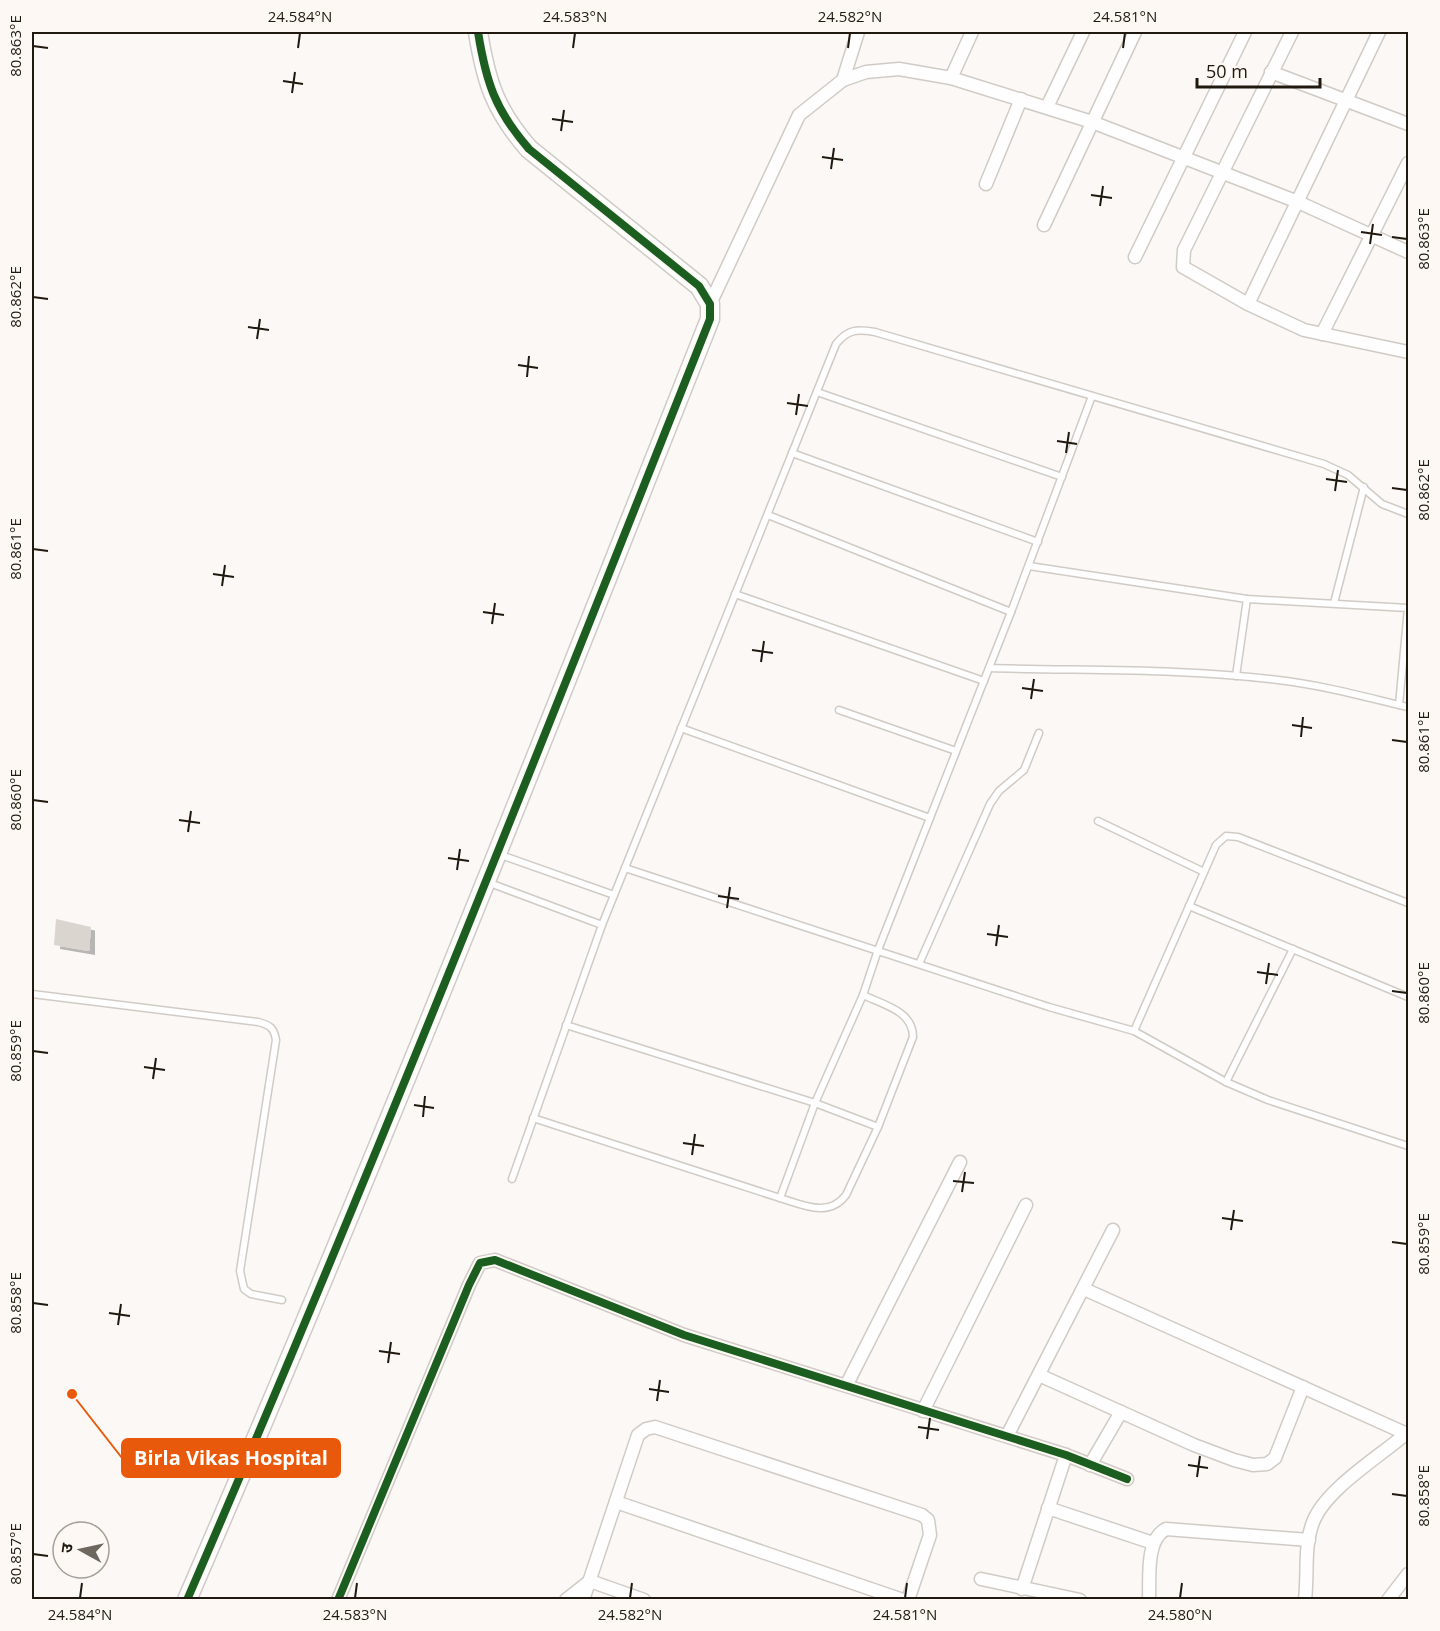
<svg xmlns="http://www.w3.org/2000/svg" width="1440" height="1631" viewBox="0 0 1440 1631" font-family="'Open Sans','Noto Sans Devanagari',sans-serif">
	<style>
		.building { fill: #dbd5d0; filter: url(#shadow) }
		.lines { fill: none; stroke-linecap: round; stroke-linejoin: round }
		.lane-casing { stroke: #d1cbc5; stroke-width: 9 }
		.street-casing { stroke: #d1cbc5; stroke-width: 15 }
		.secondary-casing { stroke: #d1cbc5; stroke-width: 21 }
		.lane { stroke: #fefefe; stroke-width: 6 }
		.street { stroke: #fefefe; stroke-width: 12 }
		.secondary { stroke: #fefefe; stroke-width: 18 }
		.cycleway-casing { stroke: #fdf8f3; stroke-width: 11 }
		.cycleway { stroke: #1b5e20; stroke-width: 8 }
		.ticks { fill: none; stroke: #201910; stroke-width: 2 }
		.leader { fill: none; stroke: #e8590c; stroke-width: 2 }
		.callout-dot { fill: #e8590c; stroke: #fdf8f3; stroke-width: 2 }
		.callout { fill: #e8590c; stroke: #e8590c; stroke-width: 2 }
		.callout-label { font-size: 20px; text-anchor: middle; font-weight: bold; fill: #fff }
		.neatline { fill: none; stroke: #201910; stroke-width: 2 }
		.ticks-label { font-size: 15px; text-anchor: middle; fill: #201910 }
	</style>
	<defs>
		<filter id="shadow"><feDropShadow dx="6" dy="4" stdDeviation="0" flood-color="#0004"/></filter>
	</defs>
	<rect width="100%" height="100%" fill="#fbf8f5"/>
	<path class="building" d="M56 919 91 927 89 951 54 945Z"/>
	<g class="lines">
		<g class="lane-casing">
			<g id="lane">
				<path d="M817 392 1062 477"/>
				<path d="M792 453 1038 542"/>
				<path d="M768 515 1011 612"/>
				<path d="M1029 566 1247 599 1408 608"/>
				<path d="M735 594 984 681"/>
				<path d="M1334 603 1364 487"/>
				<path d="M989 668C1085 671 1183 668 1278 680 1322 685 1365 697 1408 707"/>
				<path d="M1236 676 1247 599"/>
				<path d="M1399 705 1408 608"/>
				<path d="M839 710 956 751"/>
				<path d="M681 728 930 818"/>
				<path d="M1098 821 1204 872"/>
				<path d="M498 854 614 895"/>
				<path d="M625 868 1049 1007 1134 1031 1226 1082 1268 1100 1408 1146"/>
				<path d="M487 882 602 925"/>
				<path d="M1189 906 1408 997"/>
				<path d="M919 964 990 804 999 791 1024 770 1039 733"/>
				<path d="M32 994 258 1022C270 1025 274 1028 276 1040L240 1271 244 1289 251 1294 282 1300"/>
				<path d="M566 1025 815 1103 878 1127"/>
				<path d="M1134 1031 1216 845 1226 836 1238 837 1408 903"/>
				<path d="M1226 1082 1293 949"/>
				<path d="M533 1118 780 1198C803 1205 829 1218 846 1195L878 1127 913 1037C913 1011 884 1005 863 995"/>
				<path d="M512 1179 602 925 836 344C848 329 857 329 875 332L1324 464 1348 475 1382 504 1408 514"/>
				<path d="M780 1198 815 1103 863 995 878 950 1011 612 1092 396"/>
			</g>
		</g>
		<g class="street-casing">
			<g id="street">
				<path d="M1292 32 1184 250 1183 267 1248 304 1304 330 1408 352"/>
				<path d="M1271 72 1408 124"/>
				<path d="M951 78 972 32"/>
				<path d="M843 80 858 32"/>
				<path d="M1047 107 1083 32"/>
				<path d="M986 184 1021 99"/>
				<path d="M1044 225 1135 32"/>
				<path d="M1135 257 1245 32"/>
				<path d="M710 304 799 115 843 80 866 72 899 69 951 78 1092 122 1298 202 1408 252"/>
				<path d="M1248 304 1379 32"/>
				<path d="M1322 334 1408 163"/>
				<path d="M1084 1289 1407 1434"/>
				<path d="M1039 1375 1194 1445 1234 1460 1253 1465 1267 1464 1275 1458 1303 1387"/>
				<path d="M847 1384 960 1162"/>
				<path d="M923 1411 1026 1205"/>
				<path d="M1007 1436 1113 1230"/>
				<path d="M1090 1465 1121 1412"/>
				<path d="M616 1502 903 1600"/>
				<path d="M1048 1508 1153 1543"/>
				<path d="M981 1579 1080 1600"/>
				<path d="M1022 1589 1066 1455"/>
				<path d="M338 1600 469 1285 480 1263 495 1260 684 1335 1066 1455 1127 1479"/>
				<path d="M566 1600 590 1581 644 1600"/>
				<path d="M583 1600 638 1435 646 1429 655 1427 922 1515 928 1520 930 1535 908 1600"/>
				<path d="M1149 1600C1150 1579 1145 1540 1166 1529L1309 1540"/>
				<path d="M1305 1600C1308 1575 1304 1548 1312 1525 1323 1490 1381 1456 1408 1432"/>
				<path d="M1388 1600 1408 1574"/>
			</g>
		</g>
		<g class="secondary-casing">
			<path id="secondary" d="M187 1600C370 1177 540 748 710 319V304L699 286 529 149C495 110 486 82 478 32"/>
		</g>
		<use href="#lane" class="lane"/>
		<use href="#street" class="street"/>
		<use href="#secondary" class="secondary"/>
		<g class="cycleway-casing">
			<g id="cycleway">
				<path d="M187 1600C370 1177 540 748 710 319V304L699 286 529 149C495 110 486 82 478 32"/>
				<path d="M338 1600 469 1285 480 1263 495 1260 684 1335 1066 1455 1127 1479"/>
			</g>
		</g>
		<use href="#cycleway" class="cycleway"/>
	</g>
	<path class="ticks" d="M33 46 48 48M298 48 300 33M573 48 575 33M848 48 850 33M1123 48 1125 33M283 81 303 84M292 93 295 72M552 119 573 122M561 131 564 110M822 157 843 160M831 169 834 148M1091 195 1112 198M1100 206 1103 186M1361 232 1382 235M1392 237 1407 239M1370 244 1373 224M33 297 48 299M248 327 269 330M257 339 260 319M518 365 538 368M527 377 529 356M787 403 808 406M796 415 799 394M1057 441 1077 444M1066 453 1069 432M1326 479 1347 482M1392 488 1407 490M1335 491 1338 470M33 549 48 551M213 574 234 577M222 586 225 565M483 612 504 615M492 624 495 603M752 650 773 653M761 662 764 641M1022 688 1043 691M1031 699 1034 679M1292 725 1312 728M1301 737 1303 717M1392 740 1407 742M33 800 48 802M179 820 200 823M188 832 191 811M448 858 469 861M457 870 460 849M718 896 739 899M727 908 730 887M987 934 1008 937M996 946 999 925M1257 972 1278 975M1266 984 1269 963M1392 991 1407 993M33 1051 48 1053M144 1067 165 1070M153 1079 156 1058M414 1105 434 1108M423 1117 425 1096M683 1143 704 1146M692 1155 695 1134M953 1181 974 1183M962 1192 965 1172M1222 1218 1243 1221M1231 1230 1234 1210M1392 1242 1407 1244M33 1303 48 1305M109 1313 130 1316M118 1325 121 1304M379 1351 400 1354M388 1363 391 1342M649 1389 669 1392M657 1401 660 1380M918 1427 939 1430M927 1439 930 1418M1188 1465 1208 1468M1197 1477 1200 1456M1392 1494 1407 1496M33 1554 48 1556M80 1598 82 1583M355 1598 357 1583M630 1598 632 1583M905 1598 907 1583M1180 1598 1182 1583"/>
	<path class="leader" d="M72 1394L122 1458"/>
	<circle class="callout-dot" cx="72" cy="1394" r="6"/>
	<rect class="callout" x="122" y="1439" width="218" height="38" rx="6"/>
	<g class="callout-label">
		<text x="231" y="1465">Birla Vikas Hospital</text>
	</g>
	<rect width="1440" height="1631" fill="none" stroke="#fdf8f3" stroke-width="66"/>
	<g transform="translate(81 1550) rotate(278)"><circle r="28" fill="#fdf8f3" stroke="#a59f98" stroke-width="1.5"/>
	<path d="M0-4.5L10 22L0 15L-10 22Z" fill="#6d6760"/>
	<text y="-9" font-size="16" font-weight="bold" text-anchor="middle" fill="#201910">उ</text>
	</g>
	<path d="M1197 78v9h123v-9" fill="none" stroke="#201910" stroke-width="3"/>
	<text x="1206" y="78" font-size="18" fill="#201910" stroke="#fdf8f3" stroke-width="4.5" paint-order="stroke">50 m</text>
	<rect x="33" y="33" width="1374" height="1565" class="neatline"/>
	<g class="ticks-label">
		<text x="300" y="22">24.584°N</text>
		<text x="575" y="22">24.583°N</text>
		<text x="850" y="22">24.582°N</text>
		<text x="1125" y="22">24.581°N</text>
		<text transform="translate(16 46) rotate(-90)" y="5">80.863°E</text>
		<text transform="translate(1424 239) rotate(-90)" y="5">80.863°E</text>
		<text transform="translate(16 297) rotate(-90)" y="5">80.862°E</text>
		<text transform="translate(1424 490) rotate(-90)" y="5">80.862°E</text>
		<text transform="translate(16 549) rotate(-90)" y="5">80.861°E</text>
		<text transform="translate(1424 742) rotate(-90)" y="5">80.861°E</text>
		<text transform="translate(16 800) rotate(-90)" y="5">80.860°E</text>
		<text transform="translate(1424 993) rotate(-90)" y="5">80.860°E</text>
		<text transform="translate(16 1051) rotate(-90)" y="5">80.859°E</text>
		<text transform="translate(1424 1244) rotate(-90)" y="5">80.859°E</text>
		<text transform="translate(16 1303) rotate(-90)" y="5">80.858°E</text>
		<text transform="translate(1424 1496) rotate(-90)" y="5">80.858°E</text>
		<text transform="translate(16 1554) rotate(-90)" y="5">80.857°E</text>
		<text x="80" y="1620">24.584°N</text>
		<text x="355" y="1620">24.583°N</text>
		<text x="630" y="1620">24.582°N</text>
		<text x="905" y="1620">24.581°N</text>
		<text x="1180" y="1620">24.580°N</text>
	</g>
</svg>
